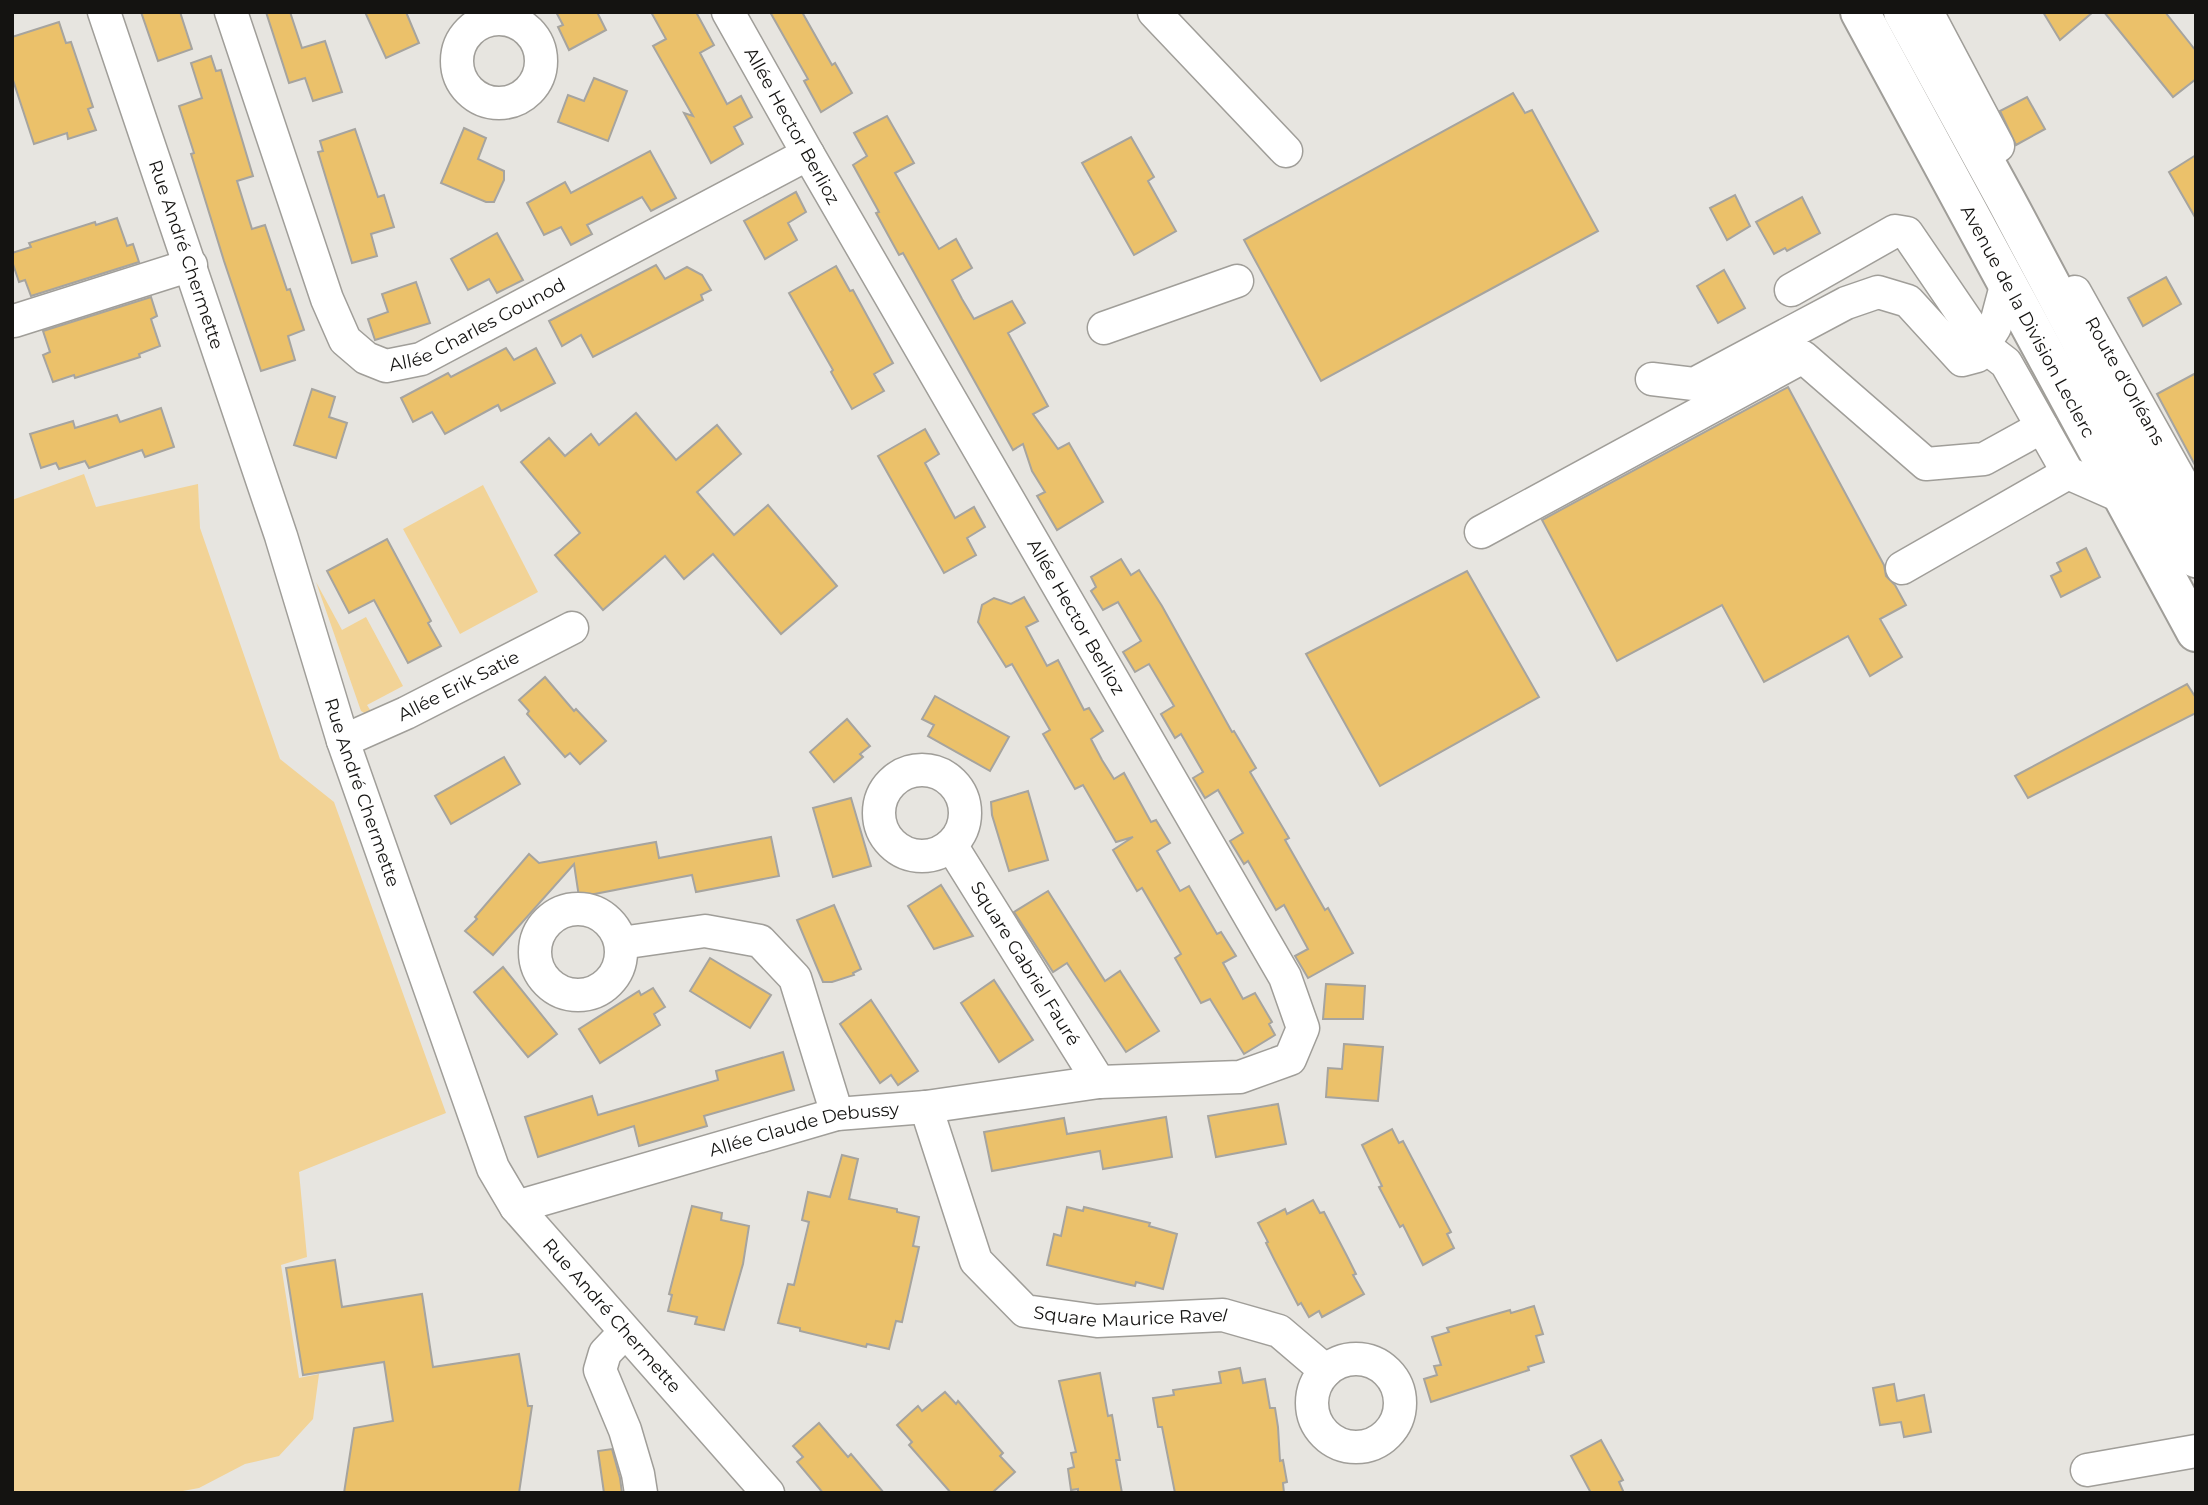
<svg xmlns="http://www.w3.org/2000/svg" width="2208" height="1505" viewBox="0 0 2208 1505" font-family="Montserrat,sans-serif">
	<style>
		.green { fill: #f2d396 }
		.building { fill: #ebc16a; stroke: #a6a49f; stroke-width: 2 }
		.lines { fill: none; stroke-linecap: round; stroke-linejoin: round }
		.minor-casing { stroke: #a09e99; stroke-width: 35 }
		.major-casing { stroke: #a09e99; stroke-width: 42 }
		.minor { stroke: #fff; stroke-width: 32 }
		.major { stroke: #fff; stroke-width: 38 }
		.labels { text-anchor: middle; stroke-width: 7; stroke-linejoin: round; paint-order: stroke }
		.street-label { font-size: 18px; fill: #141311; stroke: #fff }
	</style>
	<rect width="100%" height="100%" fill="#e7e5e0"/>
	<g class="green">
		<path d="M84 474 96 507 198 484 200 528 280 759 334 802 446 1113 299 1172 307 1257 281 1265 299 1378 319 1374 313 1419 279 1456 245 1464 199 1488 172 1493H12V500Z"/>
		<path d="M483 485 538 592 460 634 403 529Z"/>
		<path d="M316 582 342 630 366 617 403 686 367 705 372 713 366 714 361 711Z"/>
	</g>
	<g class="building">
		<path d="M141 12H180L192 49 158 61Z"/>
		<path d="M266 12H290L302 48 325 41 342 92 313 101 305 78 289 83Z"/>
		<path d="M365 12H406L419 43 386 58Z"/>
		<path d="M556 12H597L606 30 569 50 558 27 563 25Z"/>
		<path d="M651 12H696L714 45 700 53 727 104 741 96 752 117 734 127 743 144 711 163 684 113 693 116 653 46 666 39Z"/>
		<path d="M770 12H802L832 65 835 63 852 93 821 112 804 81 808 79Z"/>
		<path d="M2043 12H2093L2060 40Z"/>
		<path d="M2104 12H2165L2196 51V79L2173 97Z"/>
		<path d="M59 22 66 43 71 42 93 107 88 109 96 130 68 139 67 133 34 144 12 77V37Z"/>
		<path d="M211 56 216 71 221 70 253 176 237 181 252 229 265 225 287 290 290 289 304 330 288 336 295 360 261 371 224 261 191 154 194 153 179 106 202 98 191 63Z"/>
		<path d="M594 78 627 91 608 141 558 122 568 95 584 101Z"/>
		<path d="M1513 93 1525 113 1532 110 1598 231 1321 381 1244 240Z"/>
		<path d="M2027 97 2045 129 2016 145 2000 111Z"/>
		<path d="M887 116 914 163 895 173 939 249 956 239 972 268 952 280 962 299 974 319 1012 301 1025 323 1008 333 1048 406 1033 414 1058 449 1069 443 1103 502 1057 530 1037 496 1045 492 1032 471 1023 444 1013 450 903 253 899 255 876 213 879 212 853 165 867 156 854 133Z"/>
		<path d="M464 128 486 138 478 159 504 171V180L494 202H486L441 183Z"/>
		<path d="M355 129 378 197 384 195 394 227 371 234 377 256 352 263 318 152 323 151 320 141Z"/>
		<path d="M1131 137 1154 177 1148 181 1176 231 1134 255 1082 163Z"/>
		<path d="M650 151 676 198 651 211 642 197 587 225 592 234 571 245 561 227 544 235 527 203 565 182 571 193Z"/>
		<path d="M2196 155V219L2169 172Z"/>
		<path d="M796 192 806 212 788 223 797 240 765 259 744 221Z"/>
		<path d="M1735 195 1750 226 1727 240 1710 208Z"/>
		<path d="M1802 197 1820 233 1787 251 1785 248 1774 254 1756 222Z"/>
		<path d="M117 218 127 246 133 244 139 262 31 296 25 280 19 282 12 261V253L31 247 29 243 95 222 96 225Z"/>
		<path d="M497 233 523 280 497 293 489 279 468 290 451 259Z"/>
		<path d="M656 265 665 279 687 267 702 275 711 290 701 295 703 300 593 357 581 335 562 346 549 321Z"/>
		<path d="M836 266 850 291 853 290 893 363 874 374 884 391 852 409 831 372 833 370 789 293Z"/>
		<path d="M1724 270 1745 308 1718 323 1697 286Z"/>
		<path d="M2166 277 2181 304 2143 326 2128 298Z"/>
		<path d="M416 282 430 323 375 340 368 319 388 312 382 294Z"/>
		<path d="M151 297 157 316 151 319 160 346 139 354 140 357 75 378 74 375 53 382 43 355 50 352 43 331Z"/>
		<path d="M506 348 514 360 536 348 555 383 501 411 498 405 445 434 432 412 413 422 401 398 448 373 451 377Z"/>
		<path d="M2196 373V467L2157 394Z"/>
		<path d="M1788 387 1884 565 1886 576 1895 585 1906 605 1880 619 1902 657 1870 676 1848 636 1764 682 1722 605 1617 661 1542 520Z"/>
		<path d="M312 389 335 397 329 417 347 423 336 458 294 445Z"/>
		<path d="M161 408 174 447 145 457 142 450 89 468 85 461 59 469 56 463 41 468 30 434 73 421 75 428 117 415 120 422Z"/>
		<path d="M636 413 676 460 717 425 741 454 697 492 734 535 768 505 837 586 781 634 713 554 684 579 665 556 603 610 555 555 580 533 521 462 549 438 565 456 591 434 599 445Z"/>
		<path d="M925 429 939 454 925 463 955 518 974 507 985 527 967 538 976 555 944 573 878 456Z"/>
		<path d="M387 539 431 621 428 623 441 646 408 663 374 600 349 613 327 571Z"/>
		<path d="M2086 548 2100 577 2061 597 2051 576 2061 571 2057 563Z"/>
		<path d="M1121 559 1131 575 1139 570 1162 606 1232 732 1234 731 1256 768 1250 772 1289 838 1285 840 1325 910 1328 908 1353 953 1308 978 1295 956 1308 949 1284 905 1276 910 1248 861 1244 864 1230 841 1243 833 1218 790 1205 798 1193 778 1203 772 1181 734 1175 738 1161 714 1174 706 1149 664 1135 672 1123 652 1141 641 1118 602 1103 610 1091 591 1096 587 1091 577Z"/>
		<path d="M1467 571 1539 697 1380 786 1306 654Z"/>
		<path d="M1024 597 1038 621 1026 627 1047 666 1058 660 1084 710 1089 708 1103 731 1091 739 1102 760 1114 779 1124 773 1151 822 1156 820 1170 843 1157 851 1180 891 1189 886 1217 934 1221 932 1236 956 1223 963 1243 999 1255 993 1272 1022 1269 1024 1275 1035 1244 1054 1210 999 1201 1003 1175 958 1181 954 1142 888 1137 891 1113 850 1133 837 1116 842 1083 785 1075 789 1043 734 1050 730 1012 664 1006 667 978 622 982 605 994 598 1011 604Z"/>
		<path d="M545 677 574 711 576 709 606 741 580 764 570 753 565 757 527 714 529 711 519 700Z"/>
		<path d="M2187 684 2196 698V713L2028 798 2015 776Z"/>
		<path d="M935 696 1009 737 990 771 928 736 934 725 922 719Z"/>
		<path d="M847 719 870 746 860 754 863 757 834 782 810 752Z"/>
		<path d="M504 757 520 784 451 824 435 796Z"/>
		<path d="M1028 791 1048 860 1009 871 992 815 991 802Z"/>
		<path d="M851 798 871 866 833 877 813 808Z"/>
		<path d="M771 837 779 876 696 892 692 875 579 897 574 864 493 955 465 931 477 919 475 917 529 854 539 863 656 842 659 858Z"/>
		<path d="M941 885 973 936 934 949 908 906Z"/>
		<path d="M1048 891 1105 981 1120 971 1159 1031 1126 1052 1067 963 1053 972 1014 912Z"/>
		<path d="M834 905 861 969 853 973 854 975 832 982H823L797 920Z"/>
		<path d="M710 958 771 995 750 1028 690 991Z"/>
		<path d="M503 967 557 1034 528 1057 474 992Z"/>
		<path d="M994 980 1033 1040 999 1062 961 1003Z"/>
		<path d="M1326 984 1365 986 1363 1019H1323Z"/>
		<path d="M653 988 665 1007 654 1014 660 1025 600 1063 579 1029 639 991 641 995Z"/>
		<path d="M871 1000 918 1071 898 1085 891 1075 880 1083 840 1024Z"/>
		<path d="M1344 1044 1383 1047 1378 1101 1326 1097 1328 1068 1342 1069Z"/>
		<path d="M783 1052 794 1090 704 1116 707 1126 639 1146 634 1126 538 1157 525 1117 592 1096 598 1115 718 1080 716 1071Z"/>
		<path d="M1278 1104 1286 1144 1216 1157 1208 1116Z"/>
		<path d="M1166 1117 1172 1157 1103 1169 1100 1151 992 1171 984 1132 1064 1118 1067 1134Z"/>
		<path d="M1392 1129 1399 1143 1403 1141 1451 1232 1447 1234 1454 1248 1423 1265 1403 1225 1400 1227 1379 1187 1382 1186 1362 1145Z"/>
		<path d="M842 1155 858 1159 849 1199 897 1209V1212L919 1217 913 1246 919 1247 902 1322 896 1321 889 1349 867 1344 866 1347 800 1331V1328L778 1323 788 1284 794 1285 809 1222 802 1220 808 1192 830 1197Z"/>
		<path d="M1313 1200 1320 1213 1324 1212 1347 1256 1356 1274 1353 1275 1364 1294 1322 1317 1319 1311 1309 1317 1301 1303 1298 1305 1275 1261 1266 1243 1268 1242 1258 1223 1285 1209 1287 1214Z"/>
		<path d="M692 1206 722 1213 721 1220 749 1226 743 1264 724 1330 695 1324 697 1317 668 1311 672 1295 669 1294Z"/>
		<path d="M1067 1207 1083 1211 1084 1207 1150 1223 1149 1226 1177 1234 1163 1289 1136 1282 1135 1286 1047 1265 1054 1234 1061 1236Z"/>
		<path d="M335 1260 342 1307 422 1294 433 1367 519 1354 528 1406H532L519 1493H344L354 1428 393 1421 384 1362 303 1375 286 1268Z"/>
		<path d="M1534 1306 1543 1334 1536 1336 1544 1362 1528 1367 1529 1370 1431 1402 1424 1379 1437 1375 1434 1366 1441 1365 1432 1337 1449 1332 1447 1328 1510 1310 1511 1313Z"/>
		<path d="M1240 1368 1243 1383 1265 1379 1270 1408H1275L1278 1427 1280 1461 1283 1460 1287 1482 1283 1483 1284 1493H1175L1162 1427H1158L1153 1398 1174 1395 1173 1390 1221 1383 1219 1372Z"/>
		<path d="M1100 1373 1108 1416 1112 1415 1120 1460H1116L1122 1493H1078V1489L1071 1490 1068 1469 1074 1467 1071 1453 1076 1452 1059 1381Z"/>
		<path d="M1894 1384 1897 1401 1924 1395 1931 1432 1904 1437 1901 1422 1880 1425 1873 1388Z"/>
		<path d="M945 1392 956 1404 958 1401 1003 1453 1000 1456 1015 1472 992 1493H951L909 1445 912 1442 897 1425 918 1406 922 1411Z"/>
		<path d="M819 1423 848 1457 851 1454 884 1493H823L797 1462 803 1457 793 1446Z"/>
		<path d="M1601 1440 1623 1480 1619 1482 1624 1493H1591L1571 1456Z"/>
		<path d="M612 1449 620 1478 622 1493H604L598 1451Z"/>
	</g>
	<g class="lines">
		<g class="minor-casing">
			<g id="minor">
				<path id="s1" d="M104 12 281 536 343 741 493 1168 516 1207 768 1493"/>
				<path id="s2" d="M231 12 327 299 345 340 366 358 386 366 421 359 808 154"/>
				<path d="M1154 12 1286 151"/>
				<path d="M1927 12 1998 146"/>
				<circle cx="499" cy="61" r="42"/>
				<path d="M1791 290 1895 231 1907 233 1984 346 2006 363 2068 473 2120 496"/>
				<path id="s3" d="M2075 292 2196 508"/>
				<path d="M14 321 191 265"/>
				<path d="M1104 328 1237 281"/>
				<path d="M1652 379 1694 384 1846 303 1878 292 1908 301 1962 360 1977 356 1995 327 2007 282"/>
				<path d="M1481 532 1803 357 1926 464 1984 459 2042 427"/>
				<path d="M1902 568 2068 473"/>
				<path id="s4" d="M343 741 406 713 572 628"/>
				<circle cx="922" cy="813" r="43"/>
				<path id="s5" d="M951 845 1099 1082"/>
				<circle cx="578" cy="952" r="43"/>
				<path d="M621 943 705 931 760 941 795 978 837 1114"/>
				<path id="s6" d="M926 1107 976 1261 1025 1311 1097 1321 1223 1315 1279 1331 1326 1371"/>
				<path id="s7" d="M516 1207 837 1114 926 1107 1099 1082 1240 1077 1290 1059 1303 1028 1285 977 808 154 728 12"/>
				<path d="M625 1332 605 1353 600 1370 625 1430 638 1474 641 1493"/>
				<circle cx="1356" cy="1403" r="44"/>
				<path d="M2087 1470 2196 1451"/>
			</g>
		</g>
		<g class="major-casing">
			<g id="major">
				<path id="s8" d="M1860 12 2196 632"/>
				<path d="M1903 12 2007 202 2196 558"/>
			</g>
		</g>
		<use href="#minor" class="minor"/>
		<use href="#major" class="major"/>
	</g>
	<g class="labels">
		<g class="street-label">
			<text transform="translate(792 126) rotate(61)" y="6">Allée Hector Berlioz</text>
			<text dy="6" stroke="none"><textPath href="#s1" startOffset="256">Rue André Chermette</textPath></text>
			<text dy="6" stroke="none"><textPath href="#s2" startOffset="497">Allée Charles Gounod</textPath></text>
			<text dy="6" stroke="none"><textPath href="#s8" startOffset="352">Avenue de la Division Leclerc</textPath></text>
			<text dy="6" stroke="none"><textPath href="#s3" startOffset="102">Route d'Orléans</textPath></text>
			<text transform="translate(1076 617) rotate(60)" y="6">Allée Hector Berlioz</text>
			<text dy="6" stroke="none"><textPath href="#s4" startOffset="128">Allée Erik Satie</textPath></text>
			<text dy="6" stroke="none"><textPath href="#s1" startOffset="822">Rue André Chermette</textPath></text>
			<text dy="6" stroke="none"><textPath href="#s5" startOffset="140">Square Gabriel Fauré</textPath></text>
			<text dy="6" stroke="none"><textPath href="#s7" startOffset="299">Allée Claude Debussy</textPath></text>
			<text dy="6" stroke="none"><textPath href="#s6" startOffset="338">Square Maurice Ravel</textPath></text>
			<text dy="6" stroke="none"><textPath href="#s1" startOffset="1410">Rue André Chermette</textPath></text>
		</g>
	</g>
	<rect width="2208" height="1505" fill="none" stroke="#141311" stroke-width="28"/>
</svg>
